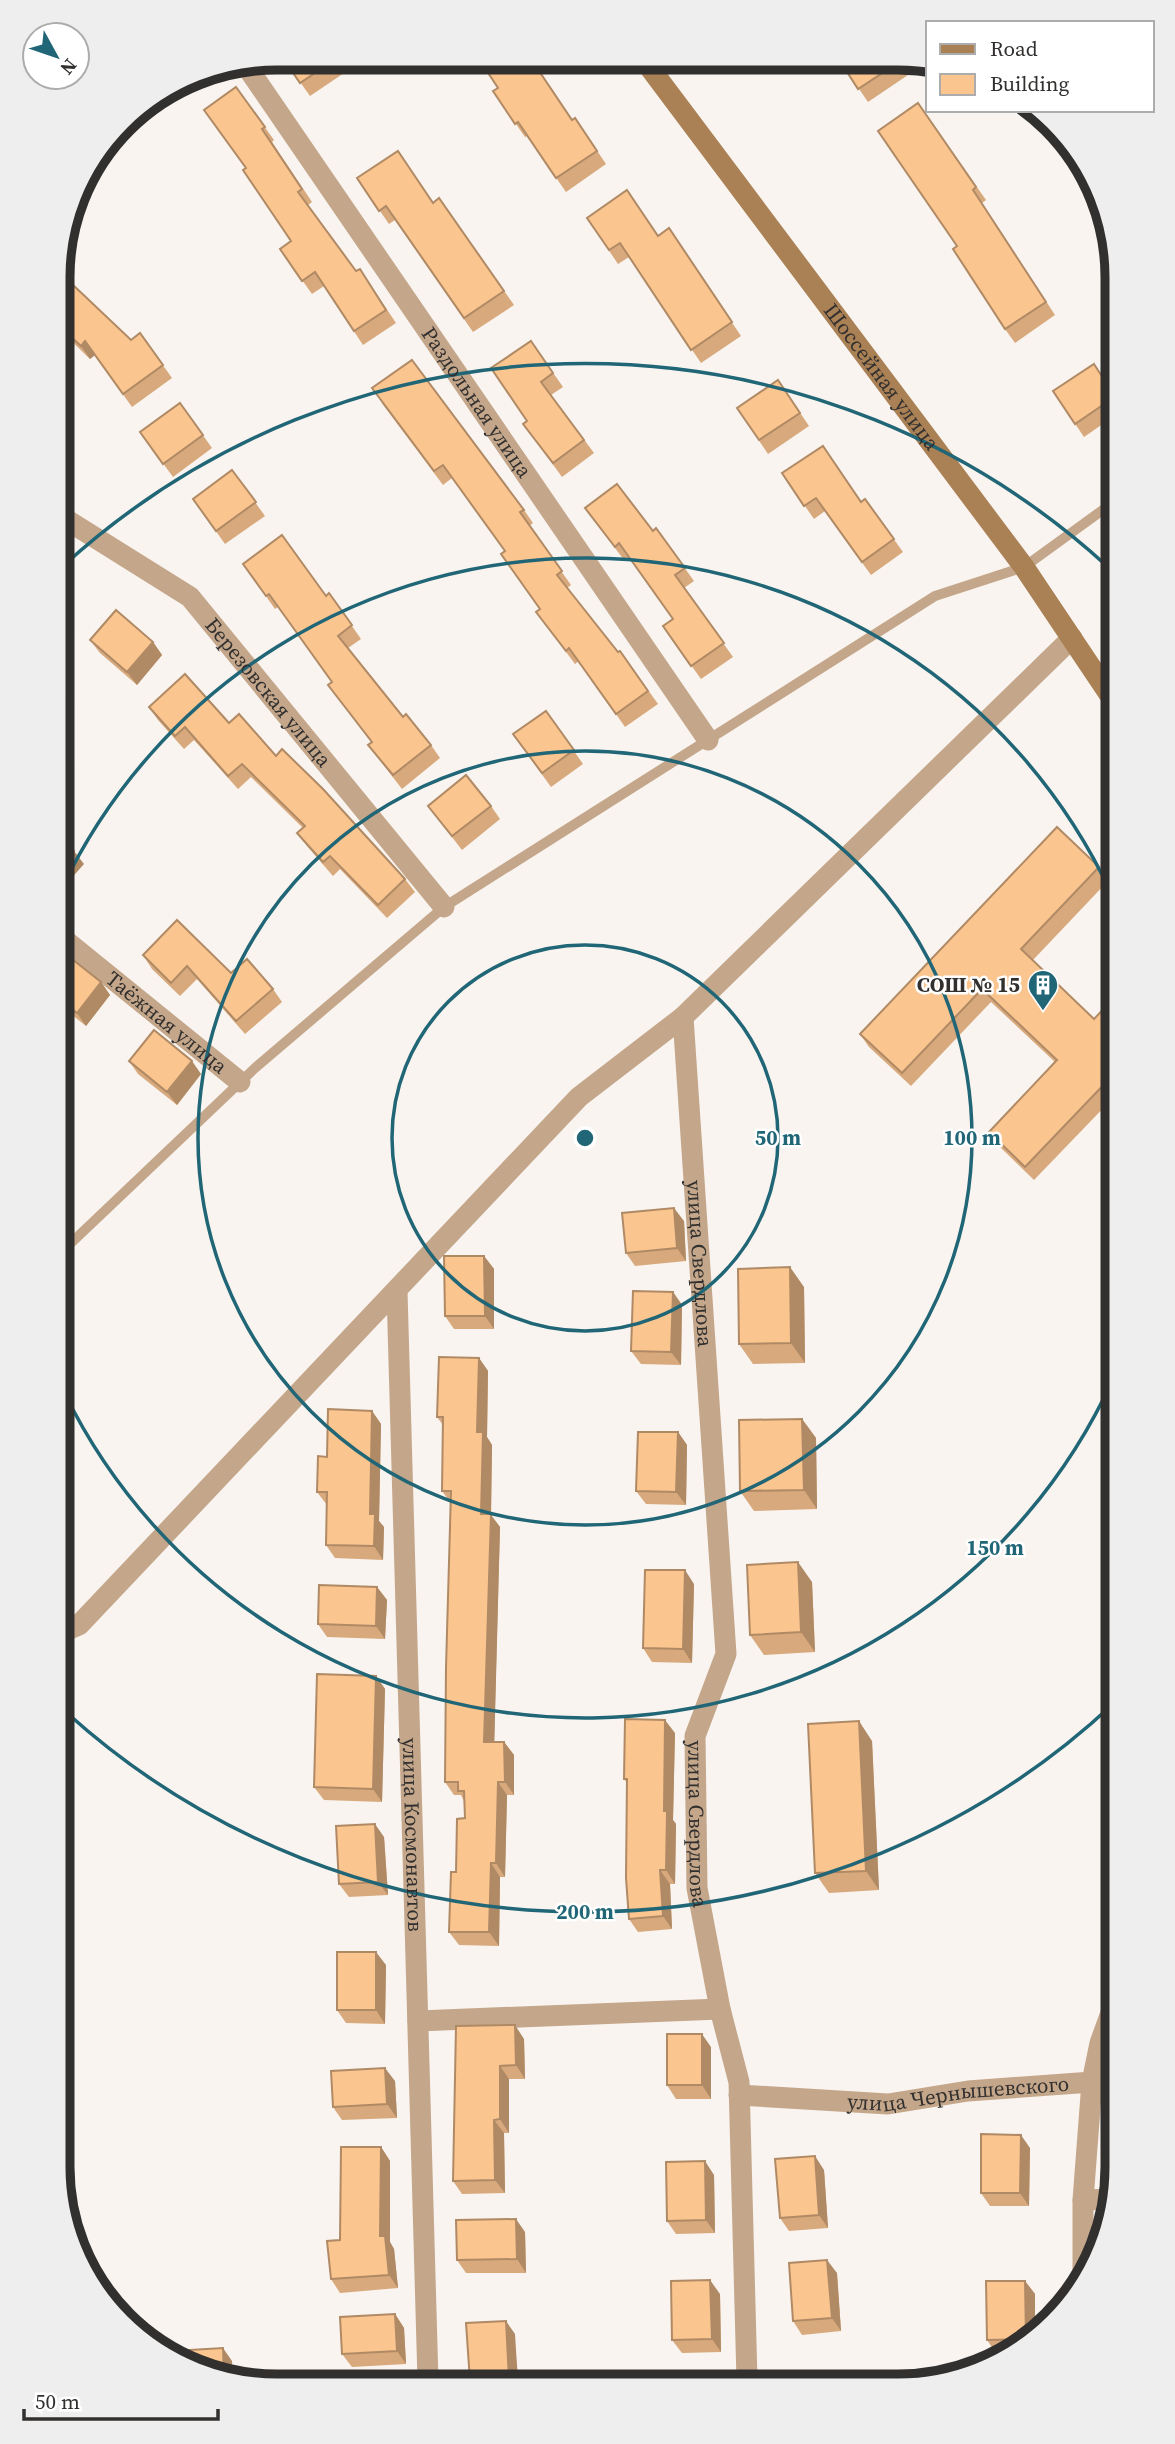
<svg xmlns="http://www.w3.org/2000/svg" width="1175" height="2444" viewBox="0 0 1175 2444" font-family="'Source Serif 4',serif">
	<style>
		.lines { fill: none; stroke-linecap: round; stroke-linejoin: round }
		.lane { stroke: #c4a68a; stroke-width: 10 }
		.street { stroke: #c4a68a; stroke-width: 21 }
		.secondary { stroke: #aa8055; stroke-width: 21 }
		.wall { fill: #d8a97c }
		.shaded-wall { fill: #b08a65 }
		.building { fill: #fbc590; stroke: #b08a65; stroke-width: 2 }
		.ring { fill: none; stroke: #206676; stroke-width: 3.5 }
		.labels { text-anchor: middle; stroke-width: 5; stroke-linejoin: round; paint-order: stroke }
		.street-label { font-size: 21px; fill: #32302f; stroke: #fff }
		.poi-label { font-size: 21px; font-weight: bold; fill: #32302f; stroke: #fff; text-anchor: end }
		.rim { fill: none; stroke: #32302f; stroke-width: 9 }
		.centre { fill: #206676; stroke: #fff; stroke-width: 3.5 }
		.ring-label { font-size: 21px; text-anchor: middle; font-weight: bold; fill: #206676; stroke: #fff; stroke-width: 5; stroke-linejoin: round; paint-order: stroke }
	</style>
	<rect width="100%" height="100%" fill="#f9f4ef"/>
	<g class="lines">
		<path class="lane" d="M62 1243H71L255 1068 444 907 935 596 1024 567 1111 504"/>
		<g class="street">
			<path id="s1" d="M245 64 708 740"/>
			<path id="s2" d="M59 515 190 597 444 907"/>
			<path id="s3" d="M61 937 240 1082"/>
			<path id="s4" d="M683 1017 726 1654 695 1736 697 1888 720 2009 739 2082 747 2380"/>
			<path id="s5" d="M397 1291 428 2381"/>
			<path d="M63 1632 79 1625 579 1097 683 1017 1072 638"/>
			<path d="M418 2021 720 2009"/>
			<path id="s6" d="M739 2095 888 2104 968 2091 1092 2082 1100 2043 1116 1999"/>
			<path d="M1083 2200 1113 2199"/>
			<path d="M1083 2279V2200L1092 2082"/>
		</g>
		<path class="secondary" id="s7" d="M644 60 1024 567 1111 697"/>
	</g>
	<g class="wall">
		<path d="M283 58H343L350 69 310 96Z"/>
		<path d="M840 61 899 62 908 75 868 102Z"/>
		<path d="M236 87 274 140 272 142 312 202 308 205 356 271 360 269 396 323 363 345 324 286 312 294 280 249 291 241 245 168Z"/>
		<path d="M493 91 572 120 575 118 606 164 566 192 527 136 525 137Z"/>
		<path d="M918 103 986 200 982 203 1055 315 1015 343 1005 329 957 246Z"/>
		<path d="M357 178 433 203 439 198 514 305 473 332 395 220 389 224Z"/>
		<path d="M587 218 658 235 669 228 741 336 701 363 629 257 618 264Z"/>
		<path d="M58 299 131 340 140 333 172 378 132 407 95 355 90 359 59 329Z"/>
		<path d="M531 341 563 387 551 395 594 453 562 477 533 437 527 421Z"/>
		<path d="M778 380 809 426 768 454 737 408Z"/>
		<path d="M1110 388V419L1084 437 1053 391Z"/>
		<path d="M381 402 524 510 533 523 529 526 571 585 567 588 618 652 620 651 658 704 625 727 579 661 575 664 536 612 540 609 505 551 452 478 443 485Z"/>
		<path d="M180 403 212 448 173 477 140 432Z"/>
		<path d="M232 470 265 516 225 544 193 499Z"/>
		<path d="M782 473 861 502 865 499 903 552 871 575 825 511 814 519Z"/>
		<path d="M585 508 653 531 656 528 694 581 684 588 733 657 701 679 663 626 673 619 629 557 624 560Z"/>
		<path d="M243 564 326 596 329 593 361 639 348 648 403 717 431 745 440 758 402 789 368 745 371 742 328 685 332 682 278 607 275 609Z"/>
		<path d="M90 640 153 642 162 655 137 685 100 653Z"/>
		<path d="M149 707 229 723 276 756 405 879 415 892 387 918 340 869 333 876 307 846 297 833 303 828 251 777 238 789 194 740 184 749 158 720Z"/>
		<path d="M546 711 583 764 551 787 513 734Z"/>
		<path d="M428 806H491L500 819 462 850Z"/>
		<path d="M1099 867 1108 881 1033 960 1094 1019 1112 1000 1113 1098 1034 1180 998 1145 989 1132 1055 1062 991 1002 911 1086 869 1047 860 1034Z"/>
		<path d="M61 954 101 982 110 995 86 1026 61 1006Z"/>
		<path d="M143 955 231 973 273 989 282 1002 245 1034 197 979 180 996 152 969Z"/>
		<path d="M129 1061 201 1074 177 1105 138 1074Z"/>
		<path d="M684 1221 686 1261 635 1266 626 1253Z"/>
		<path d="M484 1256 494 1269V1329H454L445 1316Z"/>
		<path d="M804 1287 805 1363 753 1364 739 1344Z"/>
		<path d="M673 1292 682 1305 681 1365 641 1364 631 1351Z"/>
		<path d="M479 1358 488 1371 487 1437 492 1445 491 1515 500 1527 494 1742H504L514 1755V1795H507L505 1877H500L499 1946 459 1945 449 1932 456 1872 465 1818 464 1801 461 1795H454L445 1782 451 1503 442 1491 443 1425 437 1417Z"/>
		<path d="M372 1411 381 1424 379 1521 384 1527 383 1560 335 1558 326 1545 327 1505 317 1492 327 1457Z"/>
		<path d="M802 1419 816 1438 817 1509 754 1511 740 1491Z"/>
		<path d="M678 1432 687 1445 686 1505 646 1504 636 1491Z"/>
		<path d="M812 1582 815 1652 764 1655 750 1635Z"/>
		<path d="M694 1584 692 1663 652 1662 643 1648Z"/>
		<path d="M377 1587 387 1600 385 1639 327 1637 318 1624Z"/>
		<path d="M376 1676 385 1689 382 1802 324 1800 314 1787Z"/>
		<path d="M675 1733 673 1820 676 1824 675 1884H670L672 1929 638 1932 629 1919 627 1783 624 1779Z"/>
		<path d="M872 1741 879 1890 829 1893 815 1873Z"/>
		<path d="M384 1837 388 1895 349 1897 339 1884Z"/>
		<path d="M386 1965 385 2024 346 2023 337 2010Z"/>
		<path d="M456 2026 524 2039 525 2079H509V2133H504L505 2193 462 2194 453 2181Z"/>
		<path d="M711 2047V2099H676L667 2085Z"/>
		<path d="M395 2081 397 2118 342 2120 333 2107Z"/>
		<path d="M381 2147 390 2161V2242L394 2249 398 2288 340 2293 331 2279 340 2240Z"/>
		<path d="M1030 2148 1029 2206H990L981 2193Z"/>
		<path d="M824 2170 828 2228 789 2231 780 2218Z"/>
		<path d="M714 2175 715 2233 676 2234 667 2221Z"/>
		<path d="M525 2232 526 2273H466L457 2260Z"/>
		<path d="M837 2273 841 2331 802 2335 793 2321Z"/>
		<path d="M1025 2281 1035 2294V2336L1019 2350 1012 2353H996L987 2340Z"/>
		<path d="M720 2294 721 2352 682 2353 672 2340Z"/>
		<path d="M395 2314 404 2328 406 2364 352 2367 342 2354Z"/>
	</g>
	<g class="shaded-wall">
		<path d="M85 341 95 355 90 359 81 346Z"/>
		<path d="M64 570 73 584 59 601V576Z"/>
		<path d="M153 642 162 655 137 685 127 672Z"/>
		<path d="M74 851 84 864 61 890 60 866Z"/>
		<path d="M101 982 110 995 86 1026 77 1013Z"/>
		<path d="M192 1061 201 1074 177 1105 167 1092Z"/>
		<path d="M62 1198 68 1207 62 1216Z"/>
		<path d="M674 1208 684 1221 686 1261 677 1248Z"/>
		<path d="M484 1256 494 1269V1329L485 1316Z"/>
		<path d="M790 1267 804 1287 805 1363 791 1343Z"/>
		<path d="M673 1292 682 1305 681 1365 671 1352Z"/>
		<path d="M479 1358 488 1371 487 1437 492 1445 491 1515 500 1527 494 1755 484 1742 481 1514 477 1432Z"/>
		<path d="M372 1411 381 1424 379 1521 384 1527 383 1560 374 1546 370 1514Z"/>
		<path d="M802 1419 816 1438 817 1509 804 1490Z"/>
		<path d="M678 1432 687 1445 686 1505 676 1492Z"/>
		<path d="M798 1562 812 1582 815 1652 801 1632Z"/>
		<path d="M685 1570 694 1584 692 1663 683 1649Z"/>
		<path d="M377 1587 387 1600 385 1639 376 1626Z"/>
		<path d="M376 1676 385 1689 382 1802 373 1789Z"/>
		<path d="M665 1720 675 1733 673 1820 676 1824 675 1884 666 1870 664 1811Z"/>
		<path d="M859 1721 872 1741 879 1890 866 1871Z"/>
		<path d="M504 1742 514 1755V1795L505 1782Z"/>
		<path d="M498 1782 507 1795 505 1877 496 1863Z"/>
		<path d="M375 1824 384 1837 388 1895 378 1882Z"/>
		<path d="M491 1863 500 1877 499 1946 489 1932Z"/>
		<path d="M660 1870 670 1884 672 1929 663 1916Z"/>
		<path d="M376 1952 386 1965 385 2024 376 2010Z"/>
		<path d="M515 2025 524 2039 525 2079 516 2065Z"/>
		<path d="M702 2034 711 2047V2099L702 2085Z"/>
		<path d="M500 2066 509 2079V2133L500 2119Z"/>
		<path d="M385 2068 395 2081 397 2118 387 2104Z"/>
		<path d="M494 2120 504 2133 505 2193 495 2180Z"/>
		<path d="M1021 2135 1030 2148 1029 2206 1020 2193Z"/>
		<path d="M381 2147 390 2161V2242L394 2249 398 2288 389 2275 380 2236Z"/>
		<path d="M815 2156 824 2170 828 2228 819 2215Z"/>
		<path d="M705 2161 714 2175 715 2233 706 2220Z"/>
		<path d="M516 2219 525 2232 526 2273 517 2259Z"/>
		<path d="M827 2260 837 2273 841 2331 832 2318Z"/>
		<path d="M710 2280 720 2294 721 2352 712 2339Z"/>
		<path d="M1025 2281 1035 2294V2336L1028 2342 1026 2339Z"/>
		<path d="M395 2314 404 2328 406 2364 397 2351Z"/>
		<path d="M506 2321 515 2334 518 2381 509 2380Z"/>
		<path d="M223 2348 232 2361 233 2381 224 2377Z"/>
	</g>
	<g class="building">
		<path d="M283 58H337L300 83Z"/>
		<path d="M479 59H531L572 120 575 118 597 151 556 178 518 122 515 124 493 91 498 88Z"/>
		<path d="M840 61 899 62 858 89Z"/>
		<path d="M236 87 265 127 262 129 302 189 298 192 356 271 360 269 386 310 354 331 315 272 302 281 280 249 291 241 243 170 246 168 204 110Z"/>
		<path d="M918 103 976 187 973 190 1046 302 1005 329 953 249 957 246 878 131Z"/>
		<path d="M398 151 433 203 439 198 504 291 464 318 386 206 379 211 357 178Z"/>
		<path d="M627 190 658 236 669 228 732 322 691 350 620 243 609 250 587 218Z"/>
		<path d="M72 284 131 340 140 333 163 365 123 394 85 341 81 346 58 325V299Z"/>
		<path d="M531 341 553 373 541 382 584 440 553 463 523 424 527 421 491 368Z"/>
		<path d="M412 360 524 510 520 512 562 571 557 575 618 652 620 651 648 691 616 714 569 648 566 651 536 612 540 609 501 554 505 551 443 465 434 471 372 388Z"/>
		<path d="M1094 364 1110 389V400L1075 424 1053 391Z"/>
		<path d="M778 380 800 413 759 440 737 408Z"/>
		<path d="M180 403 203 435 163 464 140 432Z"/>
		<path d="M823 446 861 502 865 499 894 539 862 562 816 498 804 506 782 473Z"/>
		<path d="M232 470 256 502 216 531 193 499Z"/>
		<path d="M617 484 653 531 656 528 685 568 675 575 724 643 691 666 663 626 673 619 619 543 615 547 585 508Z"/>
		<path d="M282 535 326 596 329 593 352 625 338 636 403 717 406 714 431 745 393 775 368 745 372 742 328 685 332 682 269 594 266 596 243 564Z"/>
		<path d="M59 567 64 570 59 576Z"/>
		<path d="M116 610 153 642 127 672 90 640Z"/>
		<path d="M185 674 229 723 239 714 276 756 282 749 323 789 405 879 378 905 330 856 323 862 297 833 305 826 242 764 228 776 185 727 175 736 149 707Z"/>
		<path d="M546 711 574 750 542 773 513 734Z"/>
		<path d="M466 775 491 806 452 836 428 806Z"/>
		<path d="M1057 827 1099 867 1021 949 1094 1019 1112 1000 1113 1075 1025 1167 989 1132 1057 1060 982 989 902 1073 860 1034Z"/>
		<path d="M60 838 74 851 60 866Z"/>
		<path d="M177 920 231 973 247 959 273 989 236 1021 187 966 171 983 143 955Z"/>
		<path d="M63 952 101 982 77 1013 61 1000V954Z"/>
		<path d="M154 1030 192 1061 167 1092 129 1061Z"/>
		<path d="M674 1208 677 1248 626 1253 622 1213Z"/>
		<path d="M444 1256H484L485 1316H445Z"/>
		<path d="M790 1267 791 1343 739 1344 738 1269Z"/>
		<path d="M633 1291 673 1292 671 1352 631 1351Z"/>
		<path d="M439 1357 479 1358 477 1432H483L481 1514H491L484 1742H504L505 1782H498L496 1863H491L489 1932H449L451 1872H456L457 1819 465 1818 464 1791H458V1782H445L446 1668 451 1491H442L443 1417H437Z"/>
		<path d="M328 1409 372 1411 370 1514H375L374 1546 326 1545 327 1492H317L318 1456 327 1457Z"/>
		<path d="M802 1419 804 1490 740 1491 739 1420Z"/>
		<path d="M638 1432H678L676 1492 636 1491Z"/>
		<path d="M798 1562 801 1632 750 1635 747 1565Z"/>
		<path d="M645 1570H685L683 1649 643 1648Z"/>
		<path d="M319 1585 377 1587 376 1626 318 1624Z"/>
		<path d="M317 1674 376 1676 373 1789 314 1787Z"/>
		<path d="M625 1719 665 1720 664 1811H667L666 1870H660L663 1916 629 1919 626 1878 627 1779H624Z"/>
		<path d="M859 1721 866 1871 815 1873 808 1724Z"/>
		<path d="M375 1824 378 1882 339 1884 336 1826Z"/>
		<rect x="337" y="1952" width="39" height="58"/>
		<path d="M515 2025 516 2065 500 2066V2119L494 2120 495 2180 453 2181 456 2026Z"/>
		<rect x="667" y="2034" width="35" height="51"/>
		<path d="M385 2068 387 2104 333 2107 331 2071Z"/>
		<path d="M981 2134 1021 2135 1020 2193H981Z"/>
		<path d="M341 2147H381L380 2236H385L389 2275 331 2279 327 2241 340 2240Z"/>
		<path d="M815 2156 819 2215 780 2218 775 2159Z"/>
		<path d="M705 2161 706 2220 667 2221 666 2162Z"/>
		<path d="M516 2219 517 2259 457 2260 456 2220Z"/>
		<path d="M827 2260 832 2318 793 2321 789 2263Z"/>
		<path d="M710 2280 712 2339 672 2340 671 2281Z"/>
		<path d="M986 2281H1025L1026 2339 987 2340Z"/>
		<path d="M395 2314 397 2351 342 2354 340 2317Z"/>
		<path d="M506 2321 509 2380 470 2381 466 2323Z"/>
		<path d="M223 2348 224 2377 172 2351Z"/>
		<path d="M828 2377V2379H800Z"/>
	</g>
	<g class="ring">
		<circle cx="585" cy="1138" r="193"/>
		<circle cx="585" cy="1138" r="387"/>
		<path d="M1113 1379A580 580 0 0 1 64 1392M62 888A580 580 0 0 1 1111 893"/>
		<path d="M1113 1704A774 774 0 0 1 67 1713M62 567A774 774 0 0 1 1108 567"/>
	</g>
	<defs>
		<g id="building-pin" transform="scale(1.575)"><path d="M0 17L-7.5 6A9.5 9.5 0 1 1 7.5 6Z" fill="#206676" stroke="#fff"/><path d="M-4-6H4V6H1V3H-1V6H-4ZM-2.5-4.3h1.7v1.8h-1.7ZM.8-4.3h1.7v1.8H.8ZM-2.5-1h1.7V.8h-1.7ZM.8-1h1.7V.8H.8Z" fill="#fff"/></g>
	</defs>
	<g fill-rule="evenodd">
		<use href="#building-pin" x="1043" y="985"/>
	</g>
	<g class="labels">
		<g class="street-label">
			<text dy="7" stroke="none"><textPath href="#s7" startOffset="396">Шоссейная улица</textPath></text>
			<text dy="7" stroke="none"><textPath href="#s1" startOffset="410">Раздольная улица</textPath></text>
			<text dy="7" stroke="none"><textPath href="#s2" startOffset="278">Березовская улица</textPath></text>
			<text dy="7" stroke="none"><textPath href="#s3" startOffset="136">Таёжная улица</textPath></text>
			<text dy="7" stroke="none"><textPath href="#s4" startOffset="247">улица Свердлова</textPath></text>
			<text dy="7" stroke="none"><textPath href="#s4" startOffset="814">улица Свердлова</textPath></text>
			<text dy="7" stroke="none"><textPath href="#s5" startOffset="544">улица Космонавтов</textPath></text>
			<text dy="7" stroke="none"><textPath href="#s6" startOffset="220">улица Чернышевского</textPath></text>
		</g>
		<g class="poi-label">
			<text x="1020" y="992">СОШ № 15</text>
		</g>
	</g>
	<path d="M0 0H1175V2444H0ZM277 70H898A207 207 0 0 1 1105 277V2167A207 207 0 0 1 898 2374H277A207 207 0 0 1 70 2167V277A207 207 0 0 1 277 70Z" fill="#efeeee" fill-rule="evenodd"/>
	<path class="rim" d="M277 70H898A207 207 0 0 1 1105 277V2167A207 207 0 0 1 898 2374H277A207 207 0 0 1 70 2167V277A207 207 0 0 1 277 70Z"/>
	<circle cx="585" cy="1138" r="10" class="centre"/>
	<g class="ring-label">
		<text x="778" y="1145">50 m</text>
		<text x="972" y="1145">100 m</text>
		<text x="995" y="1555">150 m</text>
		<text x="585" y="1919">200 m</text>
	</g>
	<rect x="926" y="21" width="228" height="91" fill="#ffffff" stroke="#adacac" stroke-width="2"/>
	<rect x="940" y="44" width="35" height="10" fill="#aa8055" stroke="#adacac" stroke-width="2"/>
	<text x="990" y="56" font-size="21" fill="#32302f">Road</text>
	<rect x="940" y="74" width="35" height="21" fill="#fbc590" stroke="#adacac" stroke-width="2"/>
	<text x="990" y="91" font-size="21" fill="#32302f">Building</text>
	<g transform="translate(56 56) rotate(130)"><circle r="33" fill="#ffffff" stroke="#adacac" stroke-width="2"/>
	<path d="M0-5L12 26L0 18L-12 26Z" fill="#206676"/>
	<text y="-10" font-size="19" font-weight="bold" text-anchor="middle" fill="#32302f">N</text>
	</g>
	<path d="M24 2409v10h194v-10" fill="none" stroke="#32302f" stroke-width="3.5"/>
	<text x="35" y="2409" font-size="21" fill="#32302f" stroke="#ffffff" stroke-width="5" paint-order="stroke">50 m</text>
</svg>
